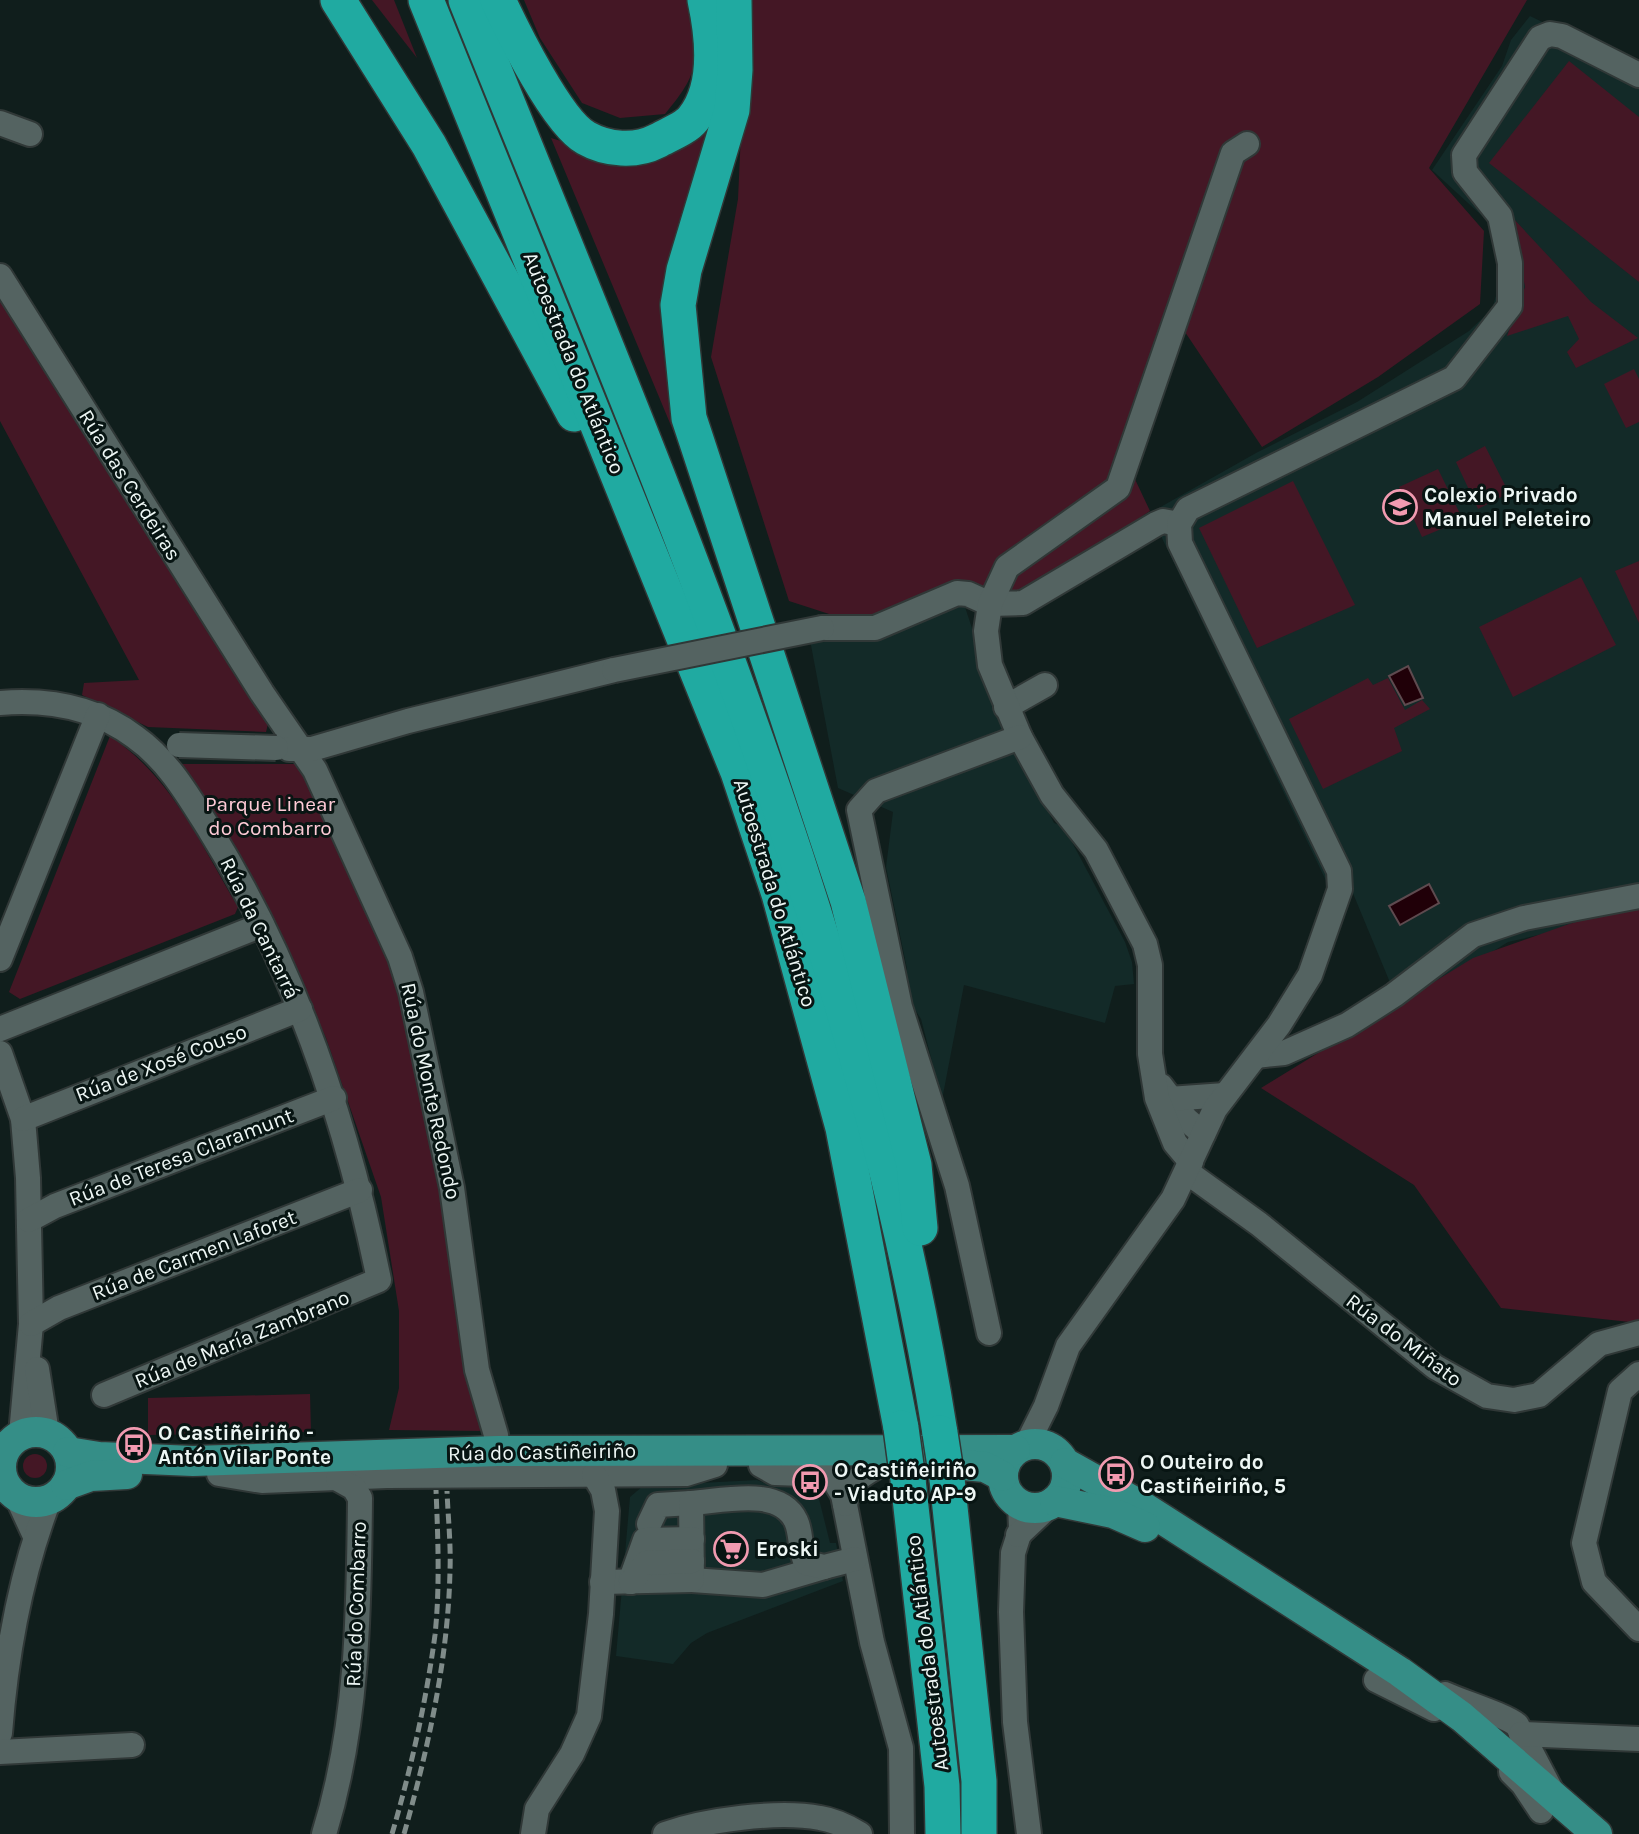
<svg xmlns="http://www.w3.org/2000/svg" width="1639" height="1834" viewBox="0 0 1639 1834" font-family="Karla,sans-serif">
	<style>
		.built { fill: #132a28 }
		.green { fill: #441725 }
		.water { fill: #200008; stroke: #5e4a4f; stroke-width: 2 }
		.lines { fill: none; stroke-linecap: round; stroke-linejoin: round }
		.minor-casing { stroke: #303837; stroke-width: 28 }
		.major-casing { stroke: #303837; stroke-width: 33 }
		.highway-casing { stroke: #303837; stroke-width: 38 }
		.minor { stroke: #546361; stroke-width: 24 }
		.major { stroke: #358e87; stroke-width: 30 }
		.highway { stroke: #20aaa1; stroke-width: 35 }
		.rail { stroke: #808c8a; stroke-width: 5; stroke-dasharray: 10 5; stroke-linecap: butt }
		.minor-bridge-casing { stroke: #303837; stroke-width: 28; stroke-linecap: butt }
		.highway-bridge-casing { stroke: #303837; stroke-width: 38; stroke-linecap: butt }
		.minor-bridge { stroke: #546361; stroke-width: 24 }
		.highway-bridge { stroke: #20aaa1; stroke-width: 35 }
		.labels { text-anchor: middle; stroke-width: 6; stroke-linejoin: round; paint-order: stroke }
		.street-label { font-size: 21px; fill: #eef7f5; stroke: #081513 }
		.poi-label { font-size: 21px; font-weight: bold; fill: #eef7f5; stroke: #081513; text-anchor: start }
		.park-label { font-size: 21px; fill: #ffcbd7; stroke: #081513 }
	</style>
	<rect width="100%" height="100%" fill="#101e1c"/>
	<g class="built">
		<path d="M1530 16 1639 69V912L1508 942 1401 1009 1352 891 1330 889 1150 513 1256 453 1357 402 1469 331 1492 309 1499 286 1492 225 1432 170 1502 66 1511 40Z"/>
		<path d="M964 604 1003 722 1054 823 1064 827 1125 942 1132 962 1134 984 1115 986 1105 1023 964 985 942 1100 921 1019 902 989 907 969 886 867 893 812 838 788 810 640H875Z"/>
		<path d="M757 1480 767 1484H791L811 1489 819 1499 830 1543H836L843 1581 707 1633 691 1643 673 1664 616 1656 630 1497 643 1486Z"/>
	</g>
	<g class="green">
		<path d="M372 0H394L417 58Z"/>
		<path d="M524 0H686C697 57 705 67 665 114L620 118 582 103 540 38Z"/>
		<path d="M747 0H1527L1429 168 1484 231 1480 304 1378 377 1262 447 1185 332 1133 475 1150 511 1033 589 860 624 789 601 711 357 738 199Z"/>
		<path d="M1569 61 1639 117V282L1489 163Z"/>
		<path d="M722 103C697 166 671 231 662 299 656 349 677 415 687 464L551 138 625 160Z"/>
		<path d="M1512 217 1591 302 1638 338 1576 368 1567 352 1579 339 1568 316 1507 336 1525 287Z"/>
		<path d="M0 280 268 724 266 732 148 727 82 695 84 683 139 680 0 421Z"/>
		<path d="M1634 369 1639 379V422L1626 428 1604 384Z"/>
		<path d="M1485 446 1509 493 1478 509 1456 462Z"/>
		<path d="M1438 469 1463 520 1422 537 1399 487Z"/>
		<path d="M1293 481 1355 605 1257 648 1199 528Z"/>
		<path d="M1639 561V623L1615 571Z"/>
		<path d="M1581 577 1616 645 1513 697 1479 627Z"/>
		<path d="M1368 678 1373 685 1388 678 1405 710 1422 700 1430 709 1394 728 1402 751 1323 789 1289 719Z"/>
		<path d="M110 736C173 779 200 843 238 907L235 914 20 999 9 992Z"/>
		<path d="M179 764H295L305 776 403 988 485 1431 389 1430 399 1388V1311L381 1197 326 1038 259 889Z"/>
		<path d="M1639 905V1323L1501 1308 1414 1185 1261 1088 1473 958 1569 924Z"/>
		<path d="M310 1394 311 1432 148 1435V1398Z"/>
		<circle cx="35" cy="1466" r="12"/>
	</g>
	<g class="water">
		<path d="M1408 666 1423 698 1405 705 1389 676Z"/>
		<path d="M1429 884 1439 903 1400 925 1389 906Z"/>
	</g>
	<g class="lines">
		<g class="minor-casing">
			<g id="minor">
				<path d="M0 123 30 134"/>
				<path d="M0 276 262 693 315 770 400 957 411 992 452 1188 477 1370 496 1435 498 1451"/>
				<path d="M822 628H875L957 593 968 594 990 604 1023 603 1156 524 1163 521 1179 524"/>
				<path d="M0 703C49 699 95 707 135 737 169 761 189 797 211 832 296 969 347 1122 379 1280L104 1395"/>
				<path d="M1006 707 1045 685"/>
				<path d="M289 749H312L408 721 614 670"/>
				<path d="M0 959 98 715"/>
				<path d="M0 1029 262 925"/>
				<path d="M0 1053 23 1119 28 1178 31 1324 21 1434"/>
				<path d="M1256 1056 1284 1053 1347 1025 1394 995 1473 935 1524 918 1639 896"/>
				<path d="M1161 1086 1186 1119 1203 1134"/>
				<path d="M1169 1099 1225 1095"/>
				<path d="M23 1119 300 1009"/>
				<path d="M1191 1162 1175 1143 1157 1098 1150 1054V965L1145 944 1096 850 1052 795 1020 737 990 665 986 631 990 604 1007 567 1118 488 1233 153 1247 144"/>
				<path d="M1187 1172 1259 1224 1435 1367 1487 1396 1514 1400 1539 1395 1599 1344 1639 1333"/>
				<path d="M29 1220 55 1206 334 1098"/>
				<path d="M31 1324 59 1308 360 1190"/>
				<path d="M989 1333 957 1186 900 1007 859 810 876 791 1020 737"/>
				<path d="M37 1369 47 1433"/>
				<path d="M1639 1374 1620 1391 1584 1543 1594 1582 1639 1629"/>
				<path d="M1027 1444 1046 1406 1068 1346 1173 1199 1215 1109 1279 1025 1310 975 1340 889 1339 871 1180 543 1179 524 1188 509 1454 378 1510 306V263L1500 216 1465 172 1464 155 1540 38 1550 34 1562 36 1639 75"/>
				<path d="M761 1465 775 1473 831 1475 843 1495 872 1642 901 1748 902 1834"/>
				<path d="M219 1474 262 1481 387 1476 686 1474 715 1465"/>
				<path d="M17 1497 35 1536"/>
				<path d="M845 1504C850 1481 862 1474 882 1464"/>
				<path d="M1020 1505 1021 1528 1013 1553 1011 1612 1015 1722 1029 1834"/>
				<path d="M649 1524 658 1505 691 1503"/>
				<path d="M1018 1535 1051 1504"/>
				<path d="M692 1580 763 1585 824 1567"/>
				<path d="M602 1582 692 1580 691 1503C723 1501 780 1486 796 1521 802 1534 799 1549 806 1563L824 1567 855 1559"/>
				<path d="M630 1582 645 1540 692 1539"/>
				<path d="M631 1582 646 1563 692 1561"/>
				<path d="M1376 1680 1434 1709"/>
				<path d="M1445 1694C1462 1702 1505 1715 1517 1725L1551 1790"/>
				<path d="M0 1733C6 1655 21 1573 49 1500"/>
				<path d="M1521 1734 1639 1739"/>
				<path d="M0 1752 132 1745"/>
				<path d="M1511 1772 1523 1784 1541 1811"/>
				<path d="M324 1834C358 1725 359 1611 360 1498L354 1488 338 1479"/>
				<path d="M533 1834 537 1809 572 1754 589 1716 601 1614 607 1511 603 1490 594 1475"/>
				<path d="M665 1834C706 1820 777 1810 820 1818 834 1820 848 1827 860 1834"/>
			</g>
		</g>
		<g class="major-casing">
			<g id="major">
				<circle cx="36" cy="1467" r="35"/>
				<circle cx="1035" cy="1476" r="32"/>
				<path d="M68 1452 99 1457 193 1461 498 1451 1015 1450"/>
				<path d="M1065 1463 1142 1506 1400 1672 1462 1717 1597 1834"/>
				<path d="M953 1464 985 1467 1002 1476"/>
				<path d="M66 1485 91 1476 127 1474"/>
				<path d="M1055 1501 1113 1513 1145 1527"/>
			</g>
		</g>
		<g class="highway-casing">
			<g id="highway">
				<path d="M338 0 429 145 574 414"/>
				<path d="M426 0 738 772 779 894 843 1128 901 1428"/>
				<path d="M466 0C653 467 861 933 940 1433"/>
				<path d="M498 0C513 32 557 122 586 138 607 150 636 152 657 141 668 135 686 128 693 119 719 87 713 37 705 0"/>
				<path d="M734 0 735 70 732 110 684 270 678 305 689 418 848 901 914 1165 920 1228"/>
				<path d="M947 1479 979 1781V1834"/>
				<path d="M908 1480 942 1786 943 1834"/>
			</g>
		</g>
		<use href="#minor" class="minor"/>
		<use href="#major" class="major"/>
		<use href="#highway" class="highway"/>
		<g class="rail">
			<path d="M392 1834C411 1769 426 1702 435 1635 440 1587 438 1539 436 1490"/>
			<path d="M404 1834C428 1749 448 1660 450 1571 451 1544 448 1517 447 1491"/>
		</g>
		<g class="minor-bridge-casing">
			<g id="minor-bridge">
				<path d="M614 670 822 628"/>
				<path d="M179 745 276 748"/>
			</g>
		</g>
		<g class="highway-bridge-casing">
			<g id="highway-bridge">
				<path d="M901 1428 908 1480"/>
				<path d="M940 1433 947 1479"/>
			</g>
		</g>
		<use href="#minor-bridge" class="minor-bridge"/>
		<use href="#highway-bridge" class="highway-bridge"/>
	</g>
	<defs>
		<g id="school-ring" transform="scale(1.75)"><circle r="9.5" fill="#081513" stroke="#f19ab0" stroke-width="1.5"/><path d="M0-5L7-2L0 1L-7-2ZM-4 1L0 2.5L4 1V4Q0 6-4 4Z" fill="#f19ab0"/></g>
		<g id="bus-ring" transform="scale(1.75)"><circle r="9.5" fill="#081513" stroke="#f19ab0" stroke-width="1.5"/><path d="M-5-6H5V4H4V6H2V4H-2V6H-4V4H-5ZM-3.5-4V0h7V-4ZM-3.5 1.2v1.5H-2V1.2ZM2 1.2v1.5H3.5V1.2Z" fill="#f19ab0"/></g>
		<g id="supermarket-ring" transform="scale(1.75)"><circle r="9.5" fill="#081513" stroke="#f19ab0" stroke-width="1.5"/><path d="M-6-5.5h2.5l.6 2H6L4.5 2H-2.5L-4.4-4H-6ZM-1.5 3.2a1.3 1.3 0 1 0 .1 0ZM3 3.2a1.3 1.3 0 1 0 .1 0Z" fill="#f19ab0"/></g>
	</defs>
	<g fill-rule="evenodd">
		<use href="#school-ring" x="1400" y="507"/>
		<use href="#bus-ring" x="134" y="1445"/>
		<use href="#bus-ring" x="1116" y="1474"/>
		<use href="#bus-ring" x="810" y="1482"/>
		<use href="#supermarket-ring" x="731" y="1549"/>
	</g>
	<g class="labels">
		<g class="street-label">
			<text transform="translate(574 363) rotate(68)" y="7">Autoestrada do Atlántico</text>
			<text transform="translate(130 485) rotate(58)" y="7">Rúa das Cerdeiras</text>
			<text transform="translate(775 893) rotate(73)" y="7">Autoestrada do Atlántico</text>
			<text transform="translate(260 928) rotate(64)" y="7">Rúa da Cantarrá</text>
			<text transform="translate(161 1063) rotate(-21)" y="7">Rúa de Xosé Couso</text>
			<text transform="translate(431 1091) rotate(78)" y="7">Rúa do Monte Redondo</text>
			<text transform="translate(181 1157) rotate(-21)" y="7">Rúa de Teresa Claramunt</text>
			<text transform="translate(194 1255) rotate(-21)" y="7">Rúa de Carmen Laforet</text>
			<text transform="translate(242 1339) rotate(-22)" y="7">Rúa de María Zambrano</text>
			<text transform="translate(1404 1340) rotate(37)" y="7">Rúa do Miñato</text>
			<text transform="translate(542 1452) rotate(-1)" y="7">Rúa do Castiñeiriño</text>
			<text transform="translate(356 1604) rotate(-88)" y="7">Rúa do Combarro</text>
			<text transform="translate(927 1653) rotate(-97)" y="7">Autoestrada do Atlántico</text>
		</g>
		<g class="poi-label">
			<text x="1424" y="502">Colexio Privado<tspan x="1424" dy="24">Manuel Peleteiro</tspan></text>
			<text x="158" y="1440">O Castiñeiriño -<tspan x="158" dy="24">Antón Vilar Ponte</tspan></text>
			<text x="1140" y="1469">O Outeiro do<tspan x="1140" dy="24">Castiñeiriño, 5</tspan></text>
			<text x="834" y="1477">O Castiñeiriño<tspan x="834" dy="24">- Viaduto AP-9</tspan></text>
			<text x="756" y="1556">Eroski</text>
		</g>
		<g class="park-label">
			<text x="270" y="811">Parque Linear<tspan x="270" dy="24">do Combarro</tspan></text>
		</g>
	</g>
</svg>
